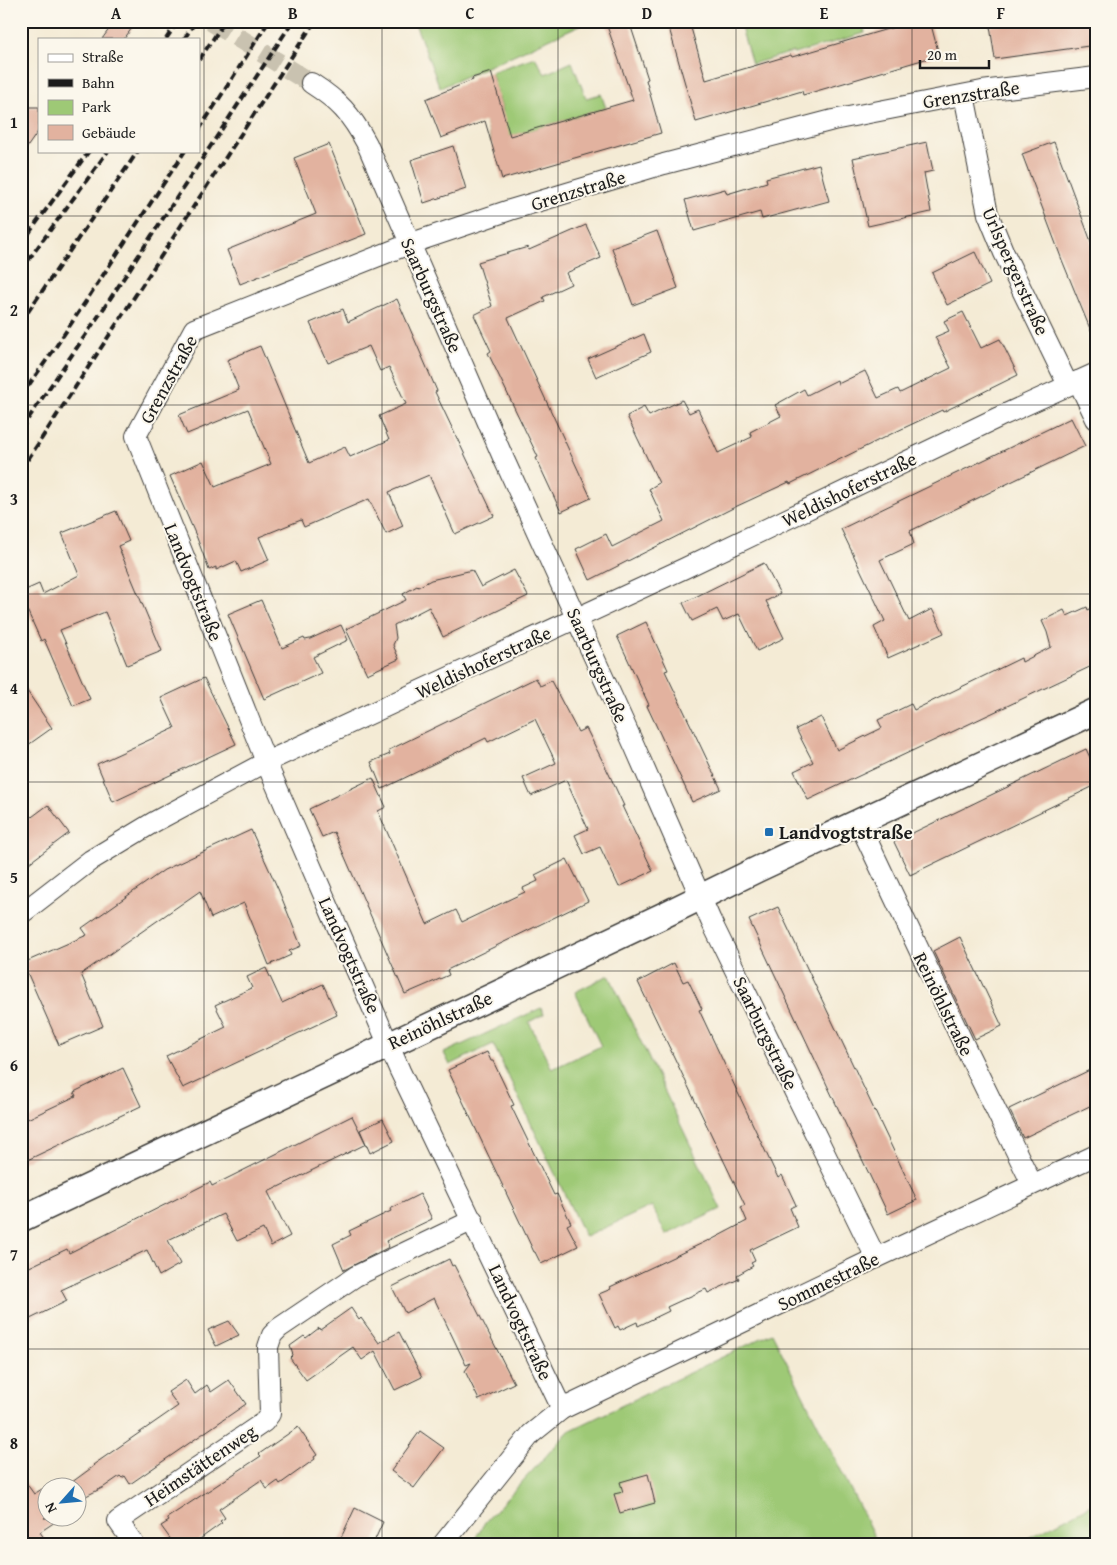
<svg xmlns="http://www.w3.org/2000/svg" width="1117" height="1565" viewBox="0 0 1117 1565" font-family="'Gentium Book Plus',serif">
	<style>
		.green { fill: #9ec976; stroke: #5d7249 }
		.building { fill: #e2b29f }
		.lines { fill: none; stroke-linecap: round; stroke-linejoin: round }
		.minor-tunnel { stroke: #c9c2b0; stroke-width: 20; stroke-dasharray: 20 10; stroke-linecap: butt }
		.minor-casing { stroke: #3c3b38; stroke-width: 22 }
		.tertiary-casing { stroke: #3c3b38; stroke-width: 28 }
		.minor { stroke: #fff; stroke-width: 20 }
		.tertiary { stroke: #fff; stroke-width: 25 }
		.rail { stroke: #1c1c1c; stroke-width: 4; stroke-dasharray: 8 4; stroke-linecap: butt }
		.grid { fill: none; stroke: #1c1c1c; stroke-width: 1; stroke-opacity: 0.55 }
		.poi-dot { fill: #1f6fb2; stroke: #fbf7ec; stroke-width: 2 }
		.labels { text-anchor: middle; stroke-width: 4; stroke-linejoin: round; paint-order: stroke }
		.street-label { font-size: 19px; fill: #1c1c1c; stroke: #fbf7ec }
		.poi-label { font-size: 19px; font-weight: bold; fill: #1c1c1c; stroke: #fbf7ec; text-anchor: start }
		.neatline { fill: none; stroke: #1c1c1c; stroke-width: 2 }
		.grid-label { font-size: 16px; text-anchor: middle; font-weight: bold; fill: #1c1c1c }
	</style>
	<rect width="100%" height="100%" fill="#fbf7ec"/>
	<filter id="ink" filterUnits="userSpaceOnUse"><feTurbulence type="fractalNoise" baseFrequency=".02" numOctaves="2"/><feDisplacementMap in="SourceGraphic" scale="10" xChannelSelector="R" yChannelSelector="G"/><feConvolveMatrix kernelMatrix="1 2 1 2 8 2 1 2 1" color-interpolation-filters="sRGB"/></filter>
	<filter id="wash" filterUnits="userSpaceOnUse"><feTurbulence type="fractalNoise" baseFrequency=".0096" numOctaves="4" result="noise"/><feDisplacementMap in="SourceGraphic" scale="20" xChannelSelector="R" yChannelSelector="G"/><feGaussianBlur stdDeviation="1.12" result="paint"/><feColorMatrix in="noise" values="0 0 0 0 0 0 0 0 0 0 0 0 0 0 0 0 0 1.4 0 .05"/><feComposite in="paint" operator="in"/></filter>
	<g filter="url(#wash)">
		<rect width="100%" height="100%" fill="#f4ebd5"/>
		<g class="green">
			<path d="M414 21H589L440 88Z"/>
			<path d="M739 21H862L865 33 794 54 793 52 752 64Z"/>
			<path d="M535 57 545 74 572 62 586 98 601 94 606 108 491 142 485 118 503 112 491 72Z"/>
			<path d="M609 975 721 1209 666 1235 652 1206 585 1237 493 1044 450 1065 444 1053 541 1008 544 1014 529 1022 552 1069 601 1046 575 992Z"/>
			<path d="M772 1333 878 1544H472L485 1522 569 1431Z"/>
			<path d="M1096 1502V1544H1017Z"/>
		</g>
		<g id="blocks">
			<g class="building">
				<path d="M115 21H137L124 39H102Z"/>
				<path d="M620 21H629L648 79 646 80 661 133 502 179 485 121 441 138 426 99 473 80 472 78 491 72 510 136 633 100 607 26Z"/>
				<path d="M667 21H689L706 80 791 55 792 57 915 21H930L939 55 803 95 802 91 696 122Z"/>
				<path d="M1024 21H1096V45L995 59 990 26Z"/>
				<path d="M21 107H39V130L21 156Z"/>
				<path d="M927 142 933 171 924 173 931 212 868 226 853 158Z"/>
				<path d="M1054 142 1096 255 1095 341 1062 260 1022 154Z"/>
				<path d="M329 144 366 234 240 284 227 250 316 214 294 158Z"/>
				<path d="M453 146 466 189 424 203 411 160Z"/>
				<path d="M819 164 829 201 762 219 760 212 694 231 685 200 725 189 727 194 767 182 766 178Z"/>
				<path d="M586 225 601 258 566 273 571 284 543 297 545 301 508 318 591 498 561 512 536 458 538 457 488 353 491 351 474 315 492 306 478 262 528 247 529 250Z"/>
				<path d="M657 231 678 288 633 305 612 248Z"/>
				<path d="M975 252 990 284 947 305 932 273Z"/>
				<path d="M397 299 437 391 435 392 494 516 455 534 429 475 389 492 403 526 386 534 369 499 304 527 301 520 259 537 269 560 241 572 236 561 216 570V567L209 570 197 538 170 476 203 461 215 487 271 464 248 409 187 434 179 415 239 390 227 360 260 346 309 463 345 447 350 457 389 440 379 416 406 404 389 367 380 371 369 346 328 363 310 323 343 309 348 322Z"/>
				<path d="M963 312 981 348 1000 339 1018 375 943 412 942 410 891 434 790 484 789 482 735 507 590 580 576 549 606 534 612 547 664 521 649 489 659 483 627 416 644 407 649 416 682 400 689 413 698 409 718 453 752 437 750 432 781 416 775 405 804 389 807 395 837 380 838 384 865 371 878 398 898 389 900 393 951 368 935 337 949 331 944 321Z"/>
				<path d="M644 334 651 352 596 377 588 359Z"/>
				<path d="M1071 418 1085 446 910 531 914 544 880 560 909 621 932 609 944 633 888 658 874 627 885 621 841 529Z"/>
				<path d="M116 511 129 541 118 546 162 651 127 665 105 612 60 630 90 699 73 706 44 639 41 641 28 612 21 597V592L39 584 43 594 79 575 62 533Z"/>
				<path d="M764 563 780 594 766 601 784 638 757 651 739 614 723 621 717 609 692 621 683 603Z"/>
				<path d="M472 570 481 587 514 570 528 596 443 637 429 607 394 625 396 638 393 645 399 659 367 674 346 629 406 600 403 594 417 586 418 587 431 580Z"/>
				<path d="M261 600 282 648 304 638 305 640 310 639 341 625 348 640 313 657 321 673 264 699 228 614Z"/>
				<path d="M1096 606V664L808 800 794 771 813 762 796 729 821 717 837 750 882 728 878 720 911 704 914 710 1021 658 1022 662 1051 647 1047 632 1042 621 1064 610 1067 616 1087 607 1088 610Z"/>
				<path d="M646 622 668 670 665 671 721 789 692 802 647 706 649 705 617 636Z"/>
				<path d="M204 678 236 744 113 802 97 764 175 728 161 698Z"/>
				<path d="M536 678 540 686 551 681 578 732 586 728 609 774 624 806H622L653 871 619 887 600 847 584 854 575 835 588 829 566 780 531 796 523 778 556 763 535 719 488 742 486 738 382 789 371 762 390 754 389 750Z"/>
				<path d="M21 682 52 728 21 750Z"/>
				<path d="M1086 749 1096 770V785L910 875 894 842Z"/>
				<path d="M373 778 386 807 378 811 427 924 456 910 462 922 525 892 523 888 538 881 535 875 567 859 588 901 447 970 449 975 405 994 334 832 322 837 309 809Z"/>
				<path d="M48 805 69 833 21 869V825Z"/>
				<path d="M251 830 279 891 301 946 289 951 291 955 269 965 244 903 211 918 200 891 81 974 103 1026 59 1045 23 963 87 935 82 928 164 870Z"/>
				<path d="M778 907 917 1200 888 1214 749 920Z"/>
				<path d="M960 937 1002 1026 975 1039 933 951Z"/>
				<path d="M674 963 683 982 688 980 702 1009 699 1010 778 1178 782 1175 796 1205 790 1208 798 1227 750 1250 755 1261 751 1263 753 1266 737 1275 739 1279 708 1293 706 1289 667 1307 669 1311 638 1326 637 1322 620 1330 618 1326 615 1328 599 1294 611 1289 610 1287 709 1240V1241L747 1221 741 1207 745 1205 638 982Z"/>
				<path d="M266 968 282 1003 323 984 337 1015 183 1088 166 1056 226 1027 215 1005 252 988 247 977Z"/>
				<path d="M487 1052 491 1061H493L514 1105 511 1106 554 1195 557 1194 571 1223 567 1225 578 1246 541 1264 535 1252H534L448 1070Z"/>
				<path d="M1096 1067V1103L1023 1138 1009 1109Z"/>
				<path d="M123 1068 141 1106 21 1163V1122L76 1096 74 1092Z"/>
				<path d="M352 1116 366 1144 268 1192 290 1236 271 1246 263 1229 237 1241 223 1214 168 1240 180 1264 159 1276 147 1250 61 1290 67 1301 28 1320 21 1306V1271L67 1249 69 1253 210 1182 212 1186Z"/>
				<path d="M383 1119 394 1141 370 1153 360 1130Z"/>
				<path d="M420 1194 432 1219 386 1241 389 1247 344 1270 333 1244 351 1235 349 1231 391 1211 390 1209Z"/>
				<path d="M449 1259 452 1266 454 1265 514 1383 479 1400 465 1371 471 1363 466 1365 434 1298 405 1313 392 1287Z"/>
				<path d="M351 1308 359 1320 361 1318 379 1343 399 1332 422 1377 395 1390 375 1351 362 1360 353 1347 306 1380 290 1358 293 1355 290 1346 304 1336 306 1338 319 1328 320 1330Z"/>
				<path d="M229 1321 239 1335 216 1346 208 1330Z"/>
				<path d="M186 1380 195 1394 207 1385 211 1392 229 1380 246 1404 130 1484 125 1476 122 1478 120 1476 104 1487 78 1500V1488H64L94 1466 93 1465 178 1406 168 1392Z"/>
				<path d="M298 1427 317 1455 314 1457 315 1459 280 1484 278 1481 267 1489 261 1480 219 1509 225 1518 220 1521 222 1523 193 1544H174L161 1526 169 1521 167 1518 261 1456 259 1454Z"/>
				<path d="M420 1431 444 1448 414 1488 391 1471Z"/>
				<path d="M648 1474 655 1503 620 1513 614 1494 623 1492 620 1482Z"/>
				<path d="M21 1476 34 1494 42 1489 48 1497V1516L44 1518H61L40 1532 48 1544H21Z"/>
				<path d="M355 1508 383 1522 373 1544H338Z"/>
			</g>
		</g>
	</g>
	<g filter="url(#ink)">
		<use href="#blocks" fill-opacity="0" stroke="#3c3b38" stroke-width="1"/>
		<g class="lines">
			<path class="minor-tunnel" d="M211 21 311 83"/>
			<g class="minor-casing">
				<g id="minor">
					<path d="M311 83C339 101 351 114 367 144L502 455 634 745 711 921 876 1258"/>
					<path d="M964 95 988 214 1004 253 1068 385"/>
					<path d="M1078 381 1096 419"/>
					<path d="M859 823 966 1049 1032 1184"/>
					<path d="M21 914 91 860 154 822 266 762 685 568 999 417 1096 373"/>
					<path d="M562 1409 400 1071 343 940 266 762 136 436 194 329 409 244 510 210 664 164 833 120 982 91 1096 77"/>
					<path d="M134 1544 118 1521 264 1422 270 1414 268 1347 272 1335 279 1328 356 1276 473 1220"/>
					<path d="M443 1544 531 1434 562 1409 876 1258 1096 1155"/>
				</g>
			</g>
			<g class="tertiary-casing">
				<path id="tertiary" d="M21 1219 662 916 758 869 1096 711"/>
			</g>
			<use href="#minor" class="minor"/>
			<use href="#tertiary" class="tertiary"/>
			<g class="rail">
				<path d="M166 39 178 21"/>
				<path d="M184 39 196 21"/>
				<path d="M199 60 225 21"/>
				<path d="M199 130 269 21"/>
				<path d="M21 244 89 151"/>
				<path d="M21 270 108 151"/>
				<path d="M21 322 138 151"/>
				<path d="M21 396 53 351 185 151"/>
				<path d="M21 429 102 311 293 21"/>
				<path d="M21 470 315 21"/>
			</g>
		</g>
	</g>
	<path class="grid" d="M204 21V1544M382 21V1544M558 21V1544M736 21V1544M912 21V1544M21 216H1096M21 405H1096M21 594H1096M21 782H1096M21 971H1096M21 1160H1096M21 1349H1096"/>
	<rect class="poi-dot" x="764" y="827" width="10" height="10" rx="2.5"/>
	<g class="labels">
		<g class="street-label">
			<text transform="translate(971 94) rotate(-9)" y="7">Grenzstraße</text>
			<text transform="translate(578 190) rotate(-17)" y="7">Grenzstraße</text>
			<text transform="translate(1016 271) rotate(66)" y="7">Urlspergerstraße</text>
			<text transform="translate(432 295) rotate(66)" y="7">Saarburgstraße</text>
			<text transform="translate(168 379) rotate(-61)" y="7">Grenzstraße</text>
			<text transform="translate(849 489) rotate(-26)" y="7">Weldishoferstraße</text>
			<text transform="translate(194 582) rotate(68)" y="7">Landvogtstraße</text>
			<text transform="translate(483 662) rotate(-25)" y="7">Weldishoferstraße</text>
			<text transform="translate(598 665) rotate(66)" y="7">Saarburgstraße</text>
			<text transform="translate(350 955) rotate(66)" y="7">Landvogtstraße</text>
			<text transform="translate(944 1004) rotate(64)" y="7">Reinöhlstraße</text>
			<text transform="translate(440 1020) rotate(-25)" y="7">Reinöhlstraße</text>
			<text transform="translate(766 1033) rotate(64)" y="7">Saarburgstraße</text>
			<text transform="translate(828 1281) rotate(-26)" y="7">Sommestraße</text>
			<text transform="translate(521 1322) rotate(65)" y="7">Landvogtstraße</text>
			<text transform="translate(200 1465) rotate(-34)" y="7">Heimstättenweg</text>
		</g>
		<g class="poi-label">
			<text x="779" y="839">Landvogtstraße</text>
		</g>
	</g>
	<rect width="1117" height="1565" fill="none" stroke="#fbf7ec" stroke-width="55"/>
	<rect x="38" y="38" width="162" height="115" fill="#fbf7ec" stroke="#a29f99"/>
	<rect x="48" y="54" width="25" height="8" fill="#ffffff" stroke="#a29f99"/>
	<text x="82" y="62" font-size="15" fill="#1c1c1c">Straße</text>
	<rect x="48" y="79" width="25" height="8" fill="#1c1c1c" stroke="#a29f99"/>
	<text x="82" y="88" font-size="15" fill="#1c1c1c">Bahn</text>
	<rect x="48" y="100" width="25" height="15" fill="#9ec976" stroke="#a29f99"/>
	<text x="82" y="112" font-size="15" fill="#1c1c1c">Park</text>
	<rect x="48" y="125" width="25" height="15" fill="#e2b29f" stroke="#a29f99"/>
	<text x="82" y="138" font-size="15" fill="#1c1c1c">Gebäude</text>
	<g transform="translate(62 1502) rotate(243)"><circle r="24" fill="#fbf7ec" stroke="#a29f99"/>
	<path d="M0-4L9 19L0 12L-9 19Z" fill="#1f6fb2"/>
	<text y="-8" font-size="14" font-weight="bold" text-anchor="middle" fill="#1c1c1c">N</text>
	</g>
	<path d="M920 60v8h69v-8" fill="none" stroke="#1c1c1c" stroke-width="2.5"/>
	<text x="927" y="60" font-size="15" fill="#1c1c1c" stroke="#fbf7ec" stroke-width="4" paint-order="stroke">20 m</text>
	<rect x="28" y="28" width="1062" height="1510" class="neatline"/>
	<g class="grid-label">
		<text x="116" y="19">A</text>
		<text x="293" y="19">B</text>
		<text x="470" y="19">C</text>
		<text x="647" y="19">D</text>
		<text x="824" y="19">E</text>
		<text x="1001" y="19">F</text>
		<text x="14" y="128">1</text>
		<text x="14" y="316">2</text>
		<text x="14" y="505">3</text>
		<text x="14" y="694">4</text>
		<text x="14" y="883">5</text>
		<text x="14" y="1071">6</text>
		<text x="14" y="1260">7</text>
		<text x="14" y="1449">8</text>
	</g>
</svg>
